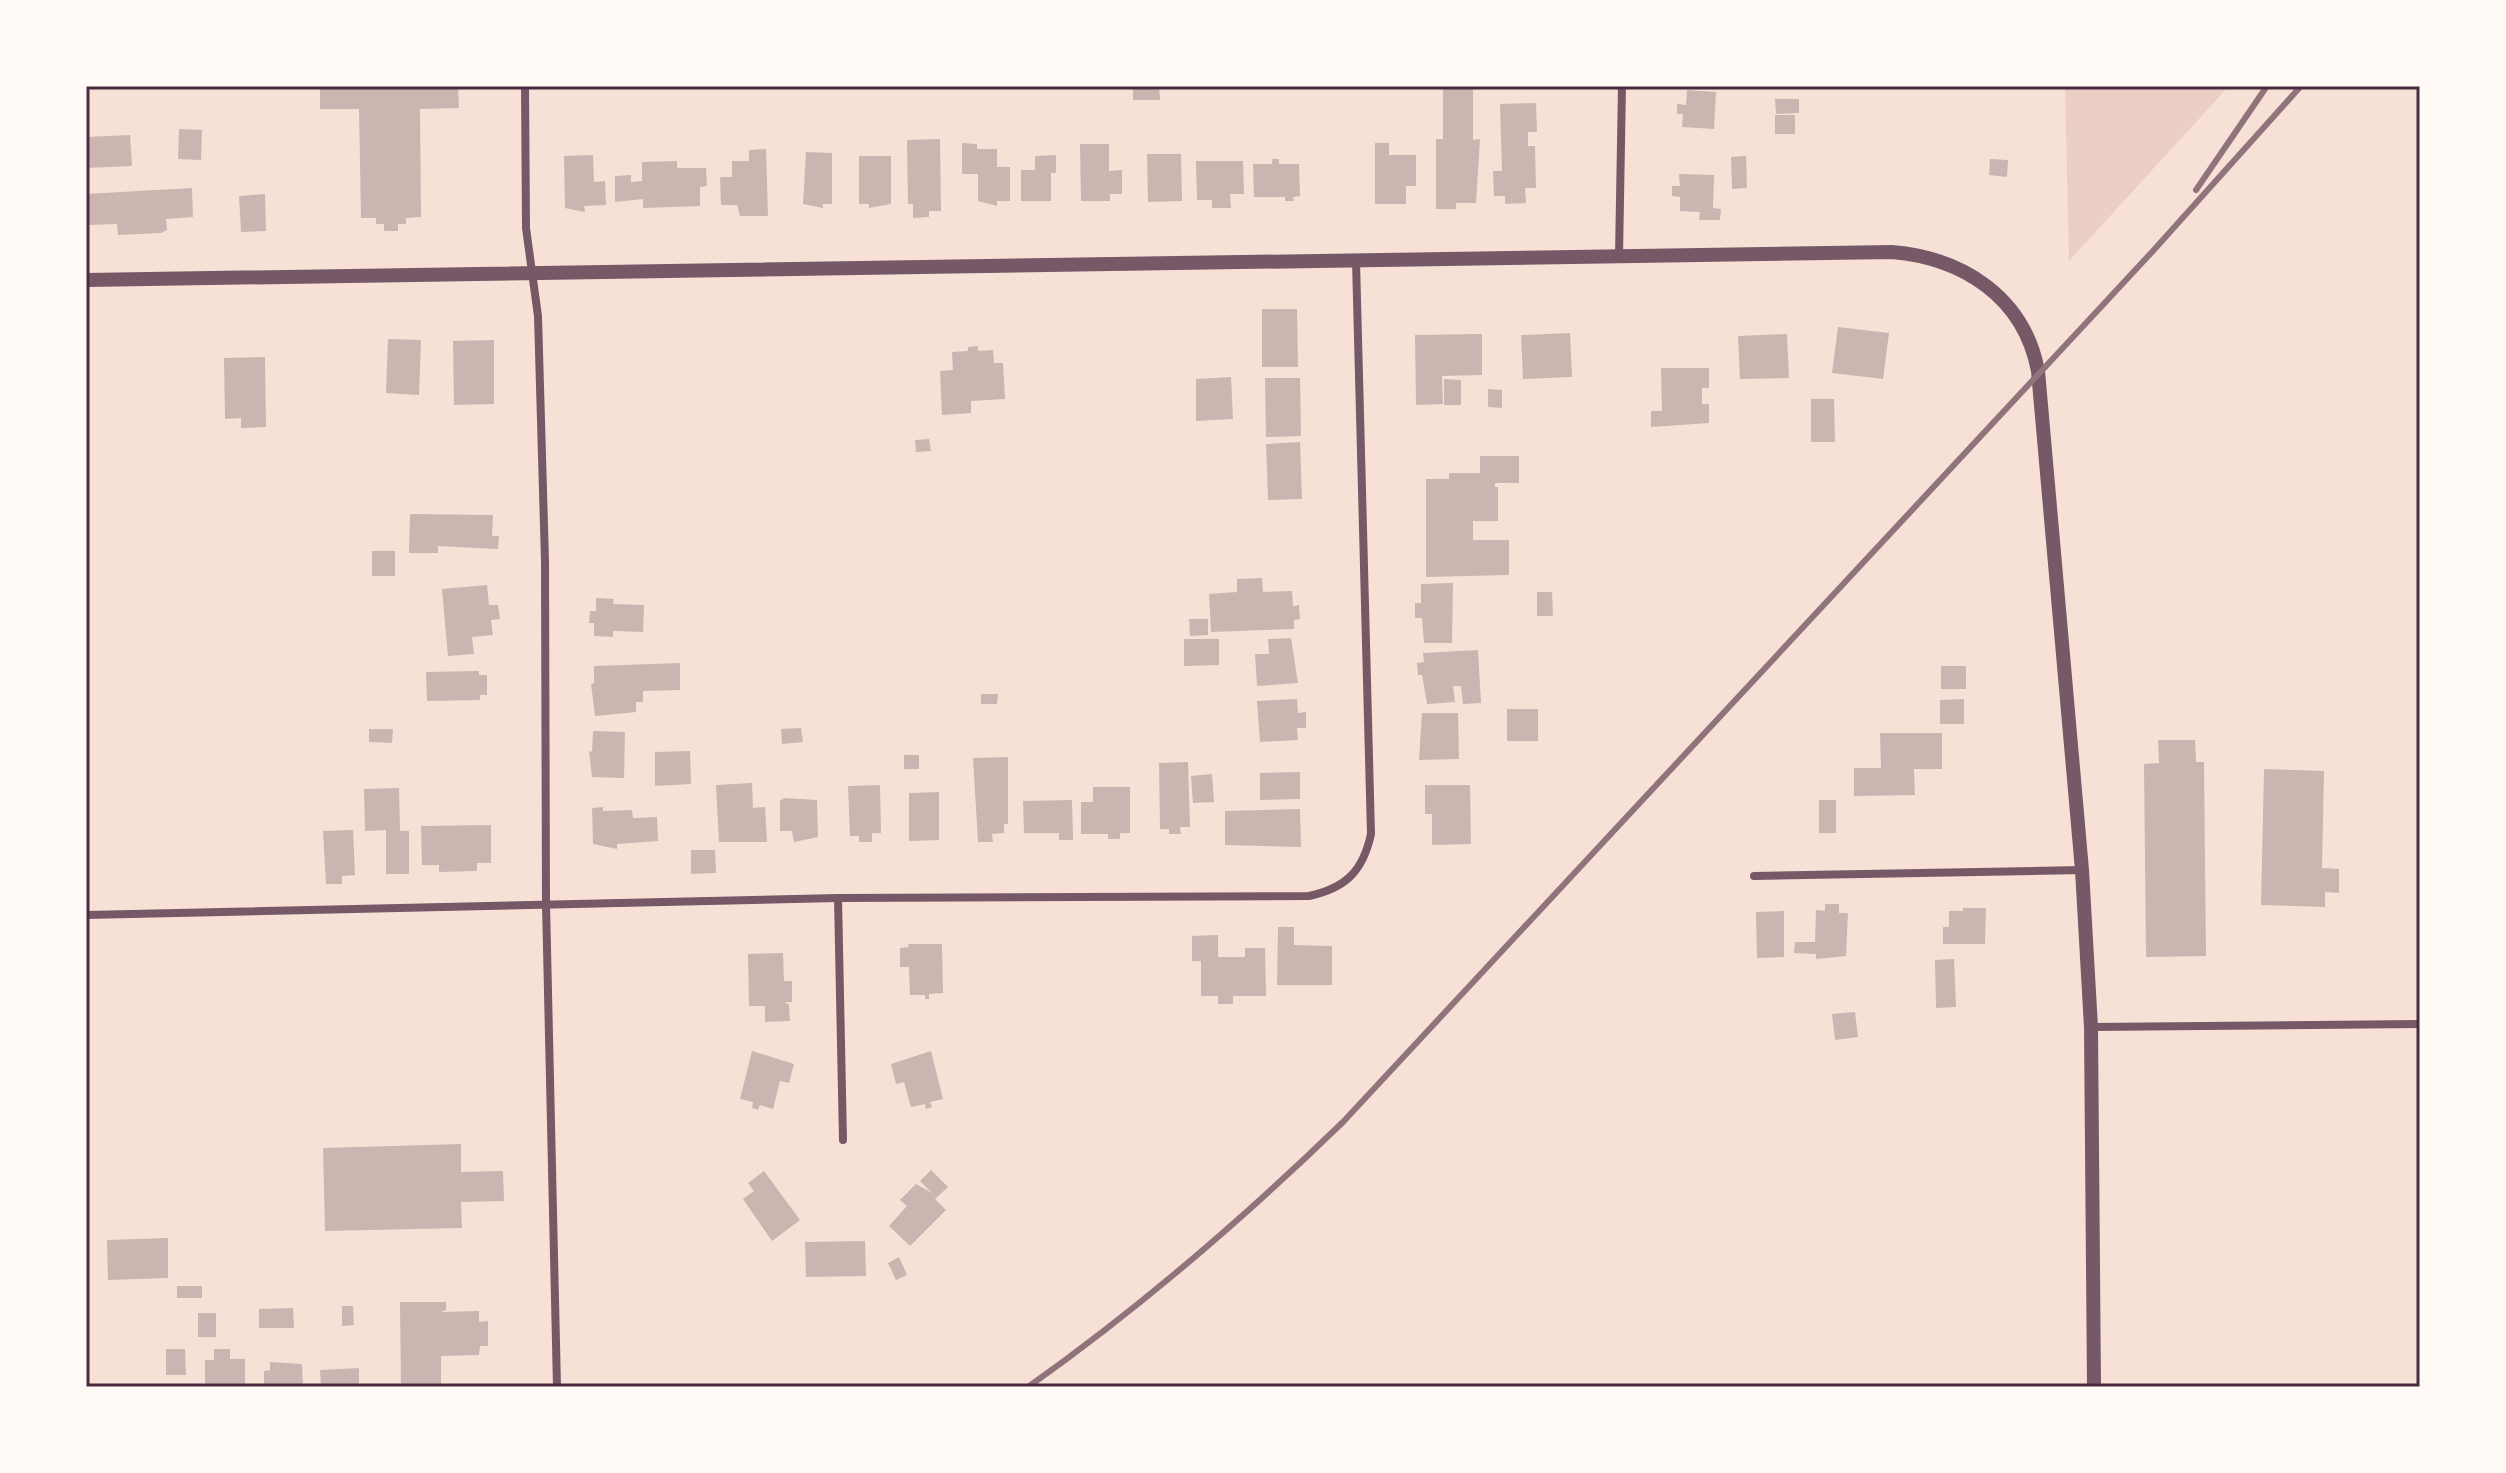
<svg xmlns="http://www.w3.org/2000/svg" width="2506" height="1473" viewBox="0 0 2506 1473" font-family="Cabin,sans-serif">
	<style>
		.green { fill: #ebcfc5 }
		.building { fill: #ccb4b1 }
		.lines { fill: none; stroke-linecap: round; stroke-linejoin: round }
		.minor { stroke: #755966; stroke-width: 8 }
		.tertiary { stroke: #755966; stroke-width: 14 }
		.rail { stroke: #8f747c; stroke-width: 6 }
		.neatline { fill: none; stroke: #4a2c40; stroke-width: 3 }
	</style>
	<rect width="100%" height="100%" fill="#f7e1d7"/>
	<path class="green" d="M2065 86H2229L2069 261Z"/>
	<g class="building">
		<path d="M320 86H458L459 108 420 109 421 217 406 218V224H398V231H384V224H376V218H361L359 109H320Z"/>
		<path d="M1133 86H1159L1160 100H1133Z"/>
		<path d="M1443 86H1473V140L1480 139 1476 203H1456V209H1436V139H1443Z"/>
		<path d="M1687 90 1716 92 1714 129 1682 127 1683 114H1677V104L1686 105Z"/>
		<path d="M1775 99H1799V113L1776 114Z"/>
		<path d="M1536 103 1537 132H1528V146H1535L1536 188H1525L1526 203 1505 204V196H1494L1493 171H1502L1500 104Z"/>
		<rect x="1775" y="115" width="20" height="19"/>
		<path d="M179 129 202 130 201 160 178 159Z"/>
		<path d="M130 135 132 166 86 168V137Z"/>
		<path d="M940 139 941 211H929V217L913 218V204H908L907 140Z"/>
		<path d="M962 143 977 144V149H997V167H1010V201H997V206L978 201V174H962Z"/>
		<path d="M1375 143H1389V155H1416V186H1406V204H1375Z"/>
		<path d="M1080 144H1109V171L1122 170V194H1110V201H1081Z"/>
		<path d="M766 149 768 216H740L737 205H721L720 177H732V161H749V150Z"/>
		<path d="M806 152 832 153V204H823V208L803 204Z"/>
		<path d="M1147 154H1181L1182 201 1148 202Z"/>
		<path d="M593 155 594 182 605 181 606 205 584 206 585 212 565 208 564 156Z"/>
		<path d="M1056 155V173H1051V201H1021V170H1035V156Z"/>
		<path d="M859 156H891V204L869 208V204H859Z"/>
		<path d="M1746 156 1747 188 1732 189 1731 157Z"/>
		<path d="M1272 159H1279V164H1299L1300 196 1293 197 1294 201H1285V197H1254L1253 164H1272Z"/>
		<path d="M1990 159 2008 160 2007 177 1989 175Z"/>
		<path d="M677 161V168H706L707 186 700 187V206L643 208V199L615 202V176L631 175V182L642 181V162Z"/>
		<path d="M1196 161H1243L1244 194H1230L1231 208H1212V200H1197Z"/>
		<path d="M1679 174 1714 175 1713 208 1721 209 1720 220H1699L1700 212 1680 211V197L1672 196V186H1680Z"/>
		<path d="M192 188 193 217 166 219 167 230 161 233 118 235 117 224 89 225 86 194Z"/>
		<path d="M265 194 266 231 241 232 239 196Z"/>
		<path d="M1262 309H1297L1298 367H1262Z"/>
		<path d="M1838 327 1889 333 1883 379 1832 373Z"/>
		<path d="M1570 333 1572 377 1523 379 1521 335Z"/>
		<path d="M1482 334V375L1442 376 1443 404 1416 405 1415 335Z"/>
		<path d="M1787 334 1789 378 1740 379 1738 336Z"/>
		<path d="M388 339 421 340 419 395 386 393Z"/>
		<path d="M494 340V404L454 405 453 341Z"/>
		<path d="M978 346V351L993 350 994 363H1003L1005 399 971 401V413L942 415 940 371 953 370 952 352 968 351V347Z"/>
		<path d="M265 357 266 427 241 428V418L225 419 224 358Z"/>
		<path d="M1661 368H1709V388H1702V404H1709V423L1651 427V411H1662Z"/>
		<path d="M1231 377 1233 419 1196 421V379Z"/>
		<path d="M1265 378H1300L1301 436 1266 437Z"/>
		<path d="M1444 379 1461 380V405H1444Z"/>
		<path d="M1488 389 1502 390V408L1488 407Z"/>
		<path d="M1811 399H1834L1835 442H1811Z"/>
		<path d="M929 439 931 451 916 452 915 440Z"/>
		<path d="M1300 442 1302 499 1268 500 1266 444Z"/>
		<path d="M1480 456H1519V483H1495V487H1498V521H1473V540H1509V575L1426 577V479H1449V473H1480Z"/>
		<path d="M410 514 493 515 492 536H499L498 549 438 546V553H409Z"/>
		<rect x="372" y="551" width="23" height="25"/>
		<path d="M1262 578 1263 592 1292 591 1293 606 1299 605 1300 619 1294 620V629L1211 632 1209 594 1237 592V579Z"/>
		<path d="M1453 583 1452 643H1424L1422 618H1415V603H1421V584Z"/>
		<path d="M487 585 489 605H498L500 619 491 620 493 635 472 637 474 654 448 656 442 589Z"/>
		<path d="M1537 592H1552L1553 616H1537Z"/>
		<path d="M596 598 614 599 613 604 644 605 643 632 613 631V637L594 636V623H589L590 611H596Z"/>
		<path d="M1189 619H1208V635L1190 636Z"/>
		<path d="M1291 638 1298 683 1257 686 1255 654H1269L1268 639Z"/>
		<path d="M1184 639H1219V665L1184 666Z"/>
		<path d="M1478 650 1481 703 1463 704 1461 686H1453L1455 702 1427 704 1422 675H1418L1417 663 1424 662 1423 653Z"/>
		<path d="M680 663V690L643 691V702H636V712L595 716 591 684 594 683V666Z"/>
		<rect x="1941" y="666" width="25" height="23"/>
		<path d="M479 671V675H487V695H480V700L427 701 426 672Z"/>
		<path d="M981 694H998L997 704H981Z"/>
		<path d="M1297 699 1298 713 1306 712V728H1297L1298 740 1260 742 1257 701Z"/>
		<path d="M1964 699V724H1940V700Z"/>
		<rect x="1507" y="709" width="31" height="32"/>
		<path d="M1422 713H1458L1459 759 1419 760Z"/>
		<path d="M801 728 803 742 782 744 781 729Z"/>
		<path d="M369 729H393L392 743 369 742Z"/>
		<path d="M593 731 625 732 624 778 592 777 589 751 592 752Z"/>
		<path d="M1880 733H1942V769H1914L1915 795 1854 796V768H1881Z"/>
		<path d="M2158 740H2195L2196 762H2204L2206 956 2146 957 2144 764 2159 763Z"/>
		<path d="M690 751 691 784 655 786V752Z"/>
		<rect x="904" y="755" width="15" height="14"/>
		<path d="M1008 757V824H1004V833L992 834 993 842H978L973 758Z"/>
		<path d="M1188 762 1190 827H1180L1181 834H1169V829H1160L1159 763Z"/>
		<path d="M2264 769 2324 771 2322 868 2339 869V893L2325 892V907L2261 905Z"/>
		<path d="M1300 772V799L1260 800V773Z"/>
		<path d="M1212 774 1214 802 1193 803 1191 776Z"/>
		<path d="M752 783 753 808 765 807 767 842H719L716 785Z"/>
		<path d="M880 785 881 833H872V842H859V836H850L848 786Z"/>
		<path d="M1425 785H1470L1471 844 1432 845V814H1425Z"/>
		<path d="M1093 787H1130V833H1120V839H1108V834H1081V802H1093Z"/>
		<path d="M399 788 400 831H409V874H386V830L365 831 364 789Z"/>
		<path d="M939 792V840L909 841V793Z"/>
		<path d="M784 798 817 800 818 837 794 842 792 831H780V801Z"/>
		<path d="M1072 800 1073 840H1059V833H1024L1023 801Z"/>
		<rect x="1819" y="800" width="17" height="33"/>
		<path d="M603 807V811L632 810 633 818 657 817 658 841 617 844V849L593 844 592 808Z"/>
		<path d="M1300 809 1301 847 1225 845V811Z"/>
		<path d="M491 825V863H477V871L439 872V865H422L421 826Z"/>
		<path d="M353 830 355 875 342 876V884H326L323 831Z"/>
		<path d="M691 850H715L716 873 691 874Z"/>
		<path d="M1825 904H1839V913H1848L1846 956 1816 959V954L1794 953 1795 942H1815L1816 910 1825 911Z"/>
		<path d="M1963 908H1986L1985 944H1943V927H1949V911H1963Z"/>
		<path d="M1784 911V957L1757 958 1756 912Z"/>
		<path d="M1278 927H1294V945L1332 946V985H1277Z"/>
		<path d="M1218 935V957H1245V948H1265L1266 996H1233V1004H1218V996H1201V961H1192V936Z"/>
		<path d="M908 944H942L943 993 929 994V999H925V995H910L909 967H900V948L909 947Z"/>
		<path d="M783 953 784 981H792V1002H785L789 1005 790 1021 765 1022V1006H749L748 954Z"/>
		<path d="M1954 959 1956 1007 1936 1008 1935 960Z"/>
		<path d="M1855 1012 1858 1037 1835 1040 1832 1014Z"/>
		<path d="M752 1051 794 1064 789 1083 780 1081 773 1109 760 1105 758 1110 752 1108 753 1102 740 1099Z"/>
		<path d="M931 1051 943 1099 930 1102 932 1107 926 1109 925 1104 911 1107 904 1082 896 1084 891 1064Z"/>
		<path d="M461 1144V1172L503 1171 504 1201 461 1202 462 1228 325 1231 323 1148Z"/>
		<path d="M931 1170 948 1187 935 1199 946 1210 910 1246 889 1226 907 1206 900 1200 916 1184 932 1193 920 1181Z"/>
		<path d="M764 1171 800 1220 772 1241 743 1199 754 1191 748 1183Z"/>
		<path d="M168 1238V1278L108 1280 107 1240Z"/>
		<path d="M865 1241 866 1276 806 1277 805 1242Z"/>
		<path d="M899 1257 907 1275 896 1280 888 1263Z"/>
		<rect x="177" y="1286" width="25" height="12"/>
		<path d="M400 1302H446V1310L440 1312 479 1311V1322L488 1321V1346H480L479 1355 441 1356V1387H401Z"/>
		<path d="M342 1306H353L354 1325 342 1326Z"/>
		<path d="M293 1308 294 1328H259V1309Z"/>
		<rect x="198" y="1313" width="18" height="24"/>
		<path d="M166 1349H185L186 1375H166Z"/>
		<path d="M214 1349H230V1359H245V1387H171V1384H205V1360H214Z"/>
		<path d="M270 1362 302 1364 303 1387H264V1371L270 1370Z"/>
		<path d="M359 1368V1387H321L320 1370Z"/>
	</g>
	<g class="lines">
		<g class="minor">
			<path d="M525 86 526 228 538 316 545 561 546 904 557 1387"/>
			<path d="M1619 256 1622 86"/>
			<path d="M1754 876 2082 870"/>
			<path d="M838 898 843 1140"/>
			<path d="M86 915 838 898 1309 896C1346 888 1363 871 1371 834L1356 261"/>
			<path d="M2091 1027 2420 1024"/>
		</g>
		<path class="tertiary" d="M86 280 1892 252C1963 258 2024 297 2038 371L2082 870 2091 1027 2094 1387"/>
		<g class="rail">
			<path d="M2196 190 2267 86"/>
			<path d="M1028 1387C1141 1307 1244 1218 1343 1122L2152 252 2301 86"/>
		</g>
	</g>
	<rect width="2506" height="1473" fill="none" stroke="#fffaf5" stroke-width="176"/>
	<rect x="88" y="88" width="2330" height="1297" class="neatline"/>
</svg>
